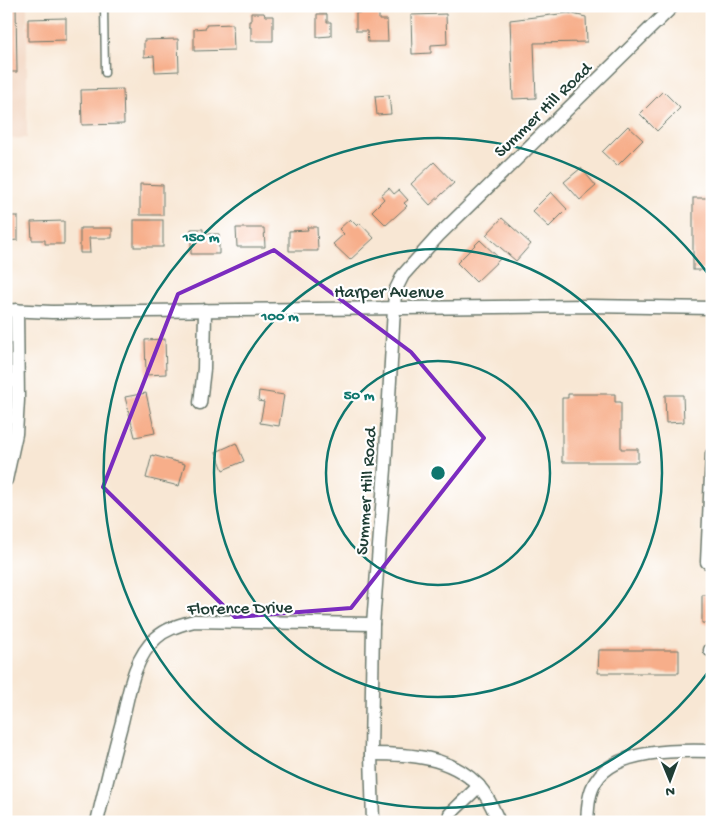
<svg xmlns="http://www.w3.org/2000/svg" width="718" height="828" viewBox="0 0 718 828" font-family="'Gochi Hand',sans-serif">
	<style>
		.built { fill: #f2d4be }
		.building { fill: #f7ae8a }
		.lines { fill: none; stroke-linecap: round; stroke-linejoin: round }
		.lane-casing { stroke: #6b786c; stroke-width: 9 }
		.street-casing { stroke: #6b786c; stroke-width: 15 }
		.lane { stroke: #fff; stroke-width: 6 }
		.street { stroke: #fff; stroke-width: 12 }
		.marked { fill: none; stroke: #7b2cbf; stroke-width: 4; stroke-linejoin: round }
		.ring { fill: none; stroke: #0f766e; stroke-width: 2.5 }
		.labels { text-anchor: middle; stroke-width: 4.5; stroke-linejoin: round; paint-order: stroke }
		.street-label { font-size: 18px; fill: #1f3d34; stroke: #fff }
		.centre { fill: #0f766e; stroke: #fff; stroke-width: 2.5 }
		.ring-label { font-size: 15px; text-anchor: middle; font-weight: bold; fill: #0f766e; stroke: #fff; stroke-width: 4.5; stroke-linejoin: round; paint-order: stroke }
	</style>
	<rect width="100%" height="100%" fill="#fff"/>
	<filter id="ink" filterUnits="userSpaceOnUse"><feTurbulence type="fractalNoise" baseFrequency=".02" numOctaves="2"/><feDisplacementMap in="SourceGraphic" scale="10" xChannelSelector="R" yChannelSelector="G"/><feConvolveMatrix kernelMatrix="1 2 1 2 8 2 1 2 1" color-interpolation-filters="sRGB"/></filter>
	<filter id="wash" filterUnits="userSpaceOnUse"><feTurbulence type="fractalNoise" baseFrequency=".0096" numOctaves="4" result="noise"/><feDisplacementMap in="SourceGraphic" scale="20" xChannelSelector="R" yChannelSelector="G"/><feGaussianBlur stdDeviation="1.12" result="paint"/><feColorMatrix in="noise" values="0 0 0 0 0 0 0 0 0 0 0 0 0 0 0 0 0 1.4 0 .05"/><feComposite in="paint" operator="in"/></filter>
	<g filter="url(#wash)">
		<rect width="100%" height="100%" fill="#f8e7d4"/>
		<path class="built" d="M6 6H27V138L6 139Z"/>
		<g id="blocks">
			<g class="building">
				<path d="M6 6H16L17 72H6Z"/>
				<path d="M369 8H379V20H387L388 42H368L367 31H356V13L369 12Z"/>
				<path d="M251 13H264L265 16H273V41H251V26H249V21H251Z"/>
				<path d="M568 13 586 17 587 42 534 43 536 98 513 99 510 20Z"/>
				<path d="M317 14H327V22H331V36L317 37Z"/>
				<path d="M446 14 447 44 431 45V53L412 54 411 15Z"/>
				<path d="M66 18V40L28 41V19Z"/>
				<path d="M233 24 234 50 194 51V29L206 28V25Z"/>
				<path d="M178 39 179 71 155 72 154 56 144 57V40Z"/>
				<path d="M123 89 124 124 82 125 81 90Z"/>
				<path d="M663 91 680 108 657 131 640 114Z"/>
				<path d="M389 95 391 114 377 115 375 96Z"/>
				<path d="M628 126 643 140 617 166 602 152Z"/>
				<path d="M434 162 454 183 430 205 411 184Z"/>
				<path d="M581 168 596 186 580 200 564 182Z"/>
				<path d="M140 184 163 185V215H140Z"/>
				<path d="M389 188 394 194 399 190 408 200 404 203 407 206 386 225 372 211 384 199 381 195Z"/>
				<path d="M551 192 567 209 549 227 532 211Z"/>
				<rect x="693" y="198" width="19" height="72"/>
				<path d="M6 216H18V240L6 241Z"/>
				<path d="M502 218 531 244 516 261 486 235Z"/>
				<path d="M350 219 357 226 360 223 374 238 350 260 333 244 344 234 339 229Z"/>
				<rect x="134" y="220" width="29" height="27"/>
				<path d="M64 221V244H45V240H32L31 222Z"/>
				<path d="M307 227H317L318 251H289V231L308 230Z"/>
				<path d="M80 228H112V238H89L90 253H80Z"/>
				<path d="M236 228H264L265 247H237Z"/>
				<path d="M191 229H203V234H219V254H191Z"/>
				<path d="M480 240 500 259 476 282 457 263Z"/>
				<path d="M165 339 166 374 146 375 145 340Z"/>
				<path d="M259 391 284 395 279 426 260 423 264 402 258 401Z"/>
				<path d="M146 393 155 433 135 437 125 397Z"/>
				<path d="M568 394H615V402H621V449H638V462H562V398H568Z"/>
				<path d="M665 395H683L684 422 666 423Z"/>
				<path d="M236 443 244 461 223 470 216 452Z"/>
				<path d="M152 455 185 464 179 486 146 478Z"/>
				<path d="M702 595H712V624L702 623Z"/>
				<path d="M599 650H679V673H598Z"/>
			</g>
		</g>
	</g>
	<g filter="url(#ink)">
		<use href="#blocks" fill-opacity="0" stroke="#6b786c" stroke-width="1"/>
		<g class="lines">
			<g class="lane-casing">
				<path id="lane" d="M104 6 105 73"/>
			</g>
			<g class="street-casing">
				<g id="street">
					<path d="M6 310 52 312 589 306 712 308"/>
					<path d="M200 403 204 369 205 310"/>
					<path d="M6 480 16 434 18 400 17 310"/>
					<path d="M707 562 712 454"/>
					<path d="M710 650H712"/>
					<path d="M371 754C409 754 450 756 478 785 488 796 493 809 499 822"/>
					<path d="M97 822C105 788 113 755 122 722 129 693 133 659 156 638 167 628 180 625 194 621L373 624"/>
					<path d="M373 822 371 754 373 624 385 469 395 291 403 275 438 236 673 6"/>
					<path d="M449 822 450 814 479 786"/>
					<path d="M587 822C588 808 588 793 596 781 615 749 679 750 712 751"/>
				</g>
			</g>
			<use href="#lane" class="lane"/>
			<use href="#street" class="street"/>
		</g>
	</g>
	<path class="marked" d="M274 250 411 352 484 438 351 608 235 617 103 487 178 294Z"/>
	<g class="ring">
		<circle cx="438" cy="473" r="112"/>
		<circle cx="438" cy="473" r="224"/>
		<path d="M711 668A335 335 0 1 1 711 278"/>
	</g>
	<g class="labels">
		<g class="street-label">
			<text transform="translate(542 109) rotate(-44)" y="6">Summer Hill Road</text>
			<text x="389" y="297">Harper Avenue</text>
			<text transform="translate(365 491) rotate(-86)" y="6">Summer Hill Road</text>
			<text transform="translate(240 607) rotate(-1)" y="6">Florence Drive</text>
		</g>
	</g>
	<circle cx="438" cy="473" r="8" class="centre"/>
	<g class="ring-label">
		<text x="201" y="241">150 m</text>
		<text x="280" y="320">100 m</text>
		<text x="359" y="399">50 m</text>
	</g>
	<rect width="718" height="828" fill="none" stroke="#fff" stroke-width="25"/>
	<g transform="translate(670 780) rotate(179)" stroke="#ffffff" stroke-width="4" paint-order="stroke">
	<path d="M0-4L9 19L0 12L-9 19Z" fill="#1f3d34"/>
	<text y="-8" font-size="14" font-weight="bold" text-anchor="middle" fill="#1f3d34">N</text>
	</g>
</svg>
